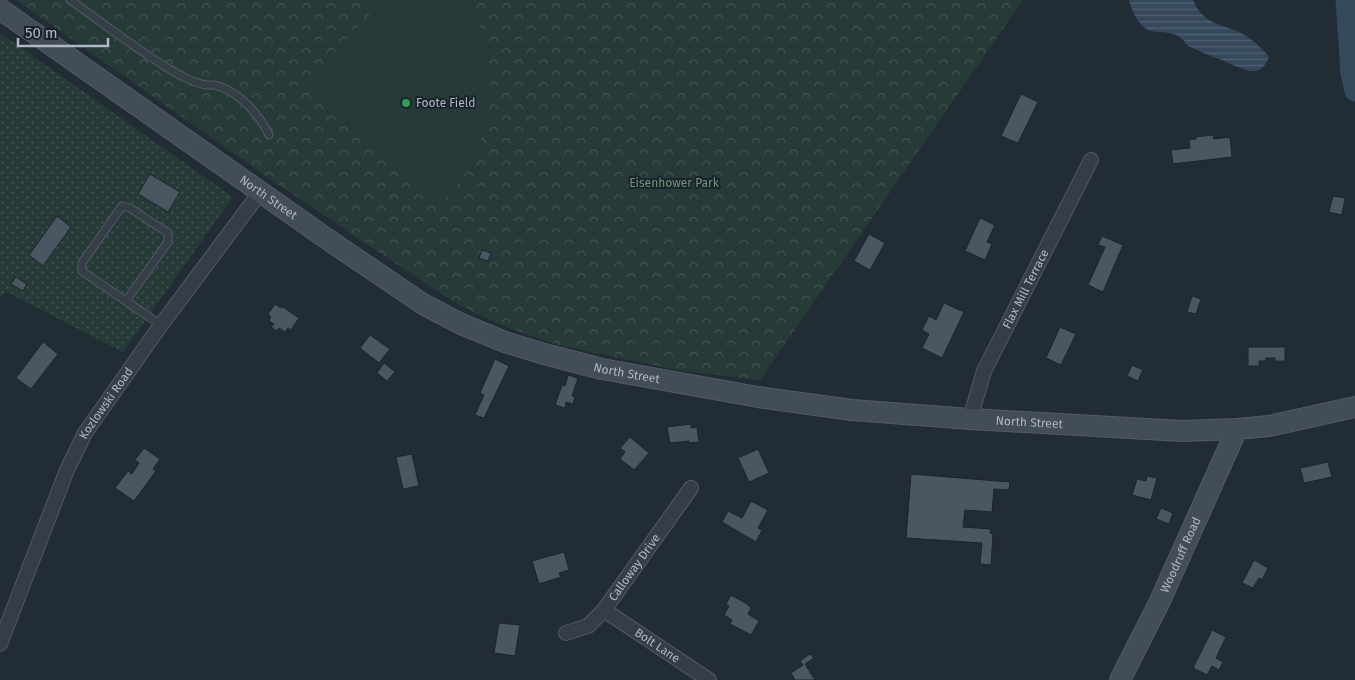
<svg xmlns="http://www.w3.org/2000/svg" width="1355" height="680" viewBox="0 0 1355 680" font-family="'Fira Sans',sans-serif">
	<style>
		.grass { fill: url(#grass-dots) }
		.forest { fill: url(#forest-crowns) }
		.pitch { fill: #263a38 }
		.water { fill: url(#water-rules) }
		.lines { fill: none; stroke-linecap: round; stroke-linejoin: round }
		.river { stroke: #36495c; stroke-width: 21 }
		.building { fill: #4a5661; stroke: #1c242d }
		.lane-casing { stroke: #525b64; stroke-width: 9 }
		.street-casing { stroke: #525b64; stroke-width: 16 }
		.secondary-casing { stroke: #525b64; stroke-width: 22 }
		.lane { stroke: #353d46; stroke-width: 7 }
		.street { stroke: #353d46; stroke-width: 14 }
		.secondary { stroke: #434d59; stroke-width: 20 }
		.leisure-dot { fill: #2e9e5b; stroke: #1a222b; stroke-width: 2 }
		.labels { text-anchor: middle; stroke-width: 4; stroke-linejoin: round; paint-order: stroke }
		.poi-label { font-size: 12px; fill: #afb8c3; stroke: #1a222b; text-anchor: start }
		.park-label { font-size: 12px; fill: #709676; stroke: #1a222b }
		.street-label { font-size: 12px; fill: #afb8c3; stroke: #1a222b }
	</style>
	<defs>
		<pattern id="grass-dots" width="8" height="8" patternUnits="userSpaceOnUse" patternTransform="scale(1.25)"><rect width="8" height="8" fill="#263a38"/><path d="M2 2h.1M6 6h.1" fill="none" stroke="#435453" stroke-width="1.8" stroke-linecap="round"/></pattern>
		<pattern id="forest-crowns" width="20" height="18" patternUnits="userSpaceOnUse" patternTransform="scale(1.25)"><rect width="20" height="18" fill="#263a38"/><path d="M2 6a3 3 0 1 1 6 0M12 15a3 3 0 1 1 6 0" fill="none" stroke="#435453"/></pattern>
		<pattern id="water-rules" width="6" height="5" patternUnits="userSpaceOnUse" patternTransform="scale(1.25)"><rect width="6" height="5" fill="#36495c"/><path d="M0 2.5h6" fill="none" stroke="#516172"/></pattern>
	</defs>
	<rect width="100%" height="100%" fill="#212c35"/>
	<path class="grass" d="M0 33 233 197 123 352 6 292 0 297Z"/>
	<path class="forest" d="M16 0H1023L760 380 682 371 558 345 509 328 475 313 447 298 267 177Z"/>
	<path class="pitch" d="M383 0H467C475 16 483 32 487 50 496 94 486 144 460 181 454 189 446 197 440 204L311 92 310 80Z"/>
	<path class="water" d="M1129 0H1193C1203 24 1219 23 1239 32 1250 37 1262 48 1269 57 1260 82 1239 67 1222 60 1210 56 1199 51 1188 46 1174 25 1158 37 1145 28 1137 22 1131 9 1129 0Z"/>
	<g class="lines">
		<path class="river" d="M1346 0 1351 73 1355 91"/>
	</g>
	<g class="building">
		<path d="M1021 94 1038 102 1018 143 1001 136Z"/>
		<path d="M1213 135 1214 139 1230 137 1232 157 1173 164 1171 150 1190 148 1189 140 1196 139V137Z"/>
		<path d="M150 174 180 192 168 212 138 194Z"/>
		<path d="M1333 196 1345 198 1342 215 1329 212Z"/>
		<path d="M57 216 71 227 43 266 29 255Z"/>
		<path d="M980 218 995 225 987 242 992 244 985 260 965 251Z"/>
		<path d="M869 234 885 243 870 270 854 261Z"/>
		<path d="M1102 236 1123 245 1103 292 1088 285 1105 247 1098 245Z"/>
		<path d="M482 250 491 253 488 261 479 258Z"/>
		<path d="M16 277 27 284 23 291 11 284Z"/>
		<path d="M1192 296 1201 299 1196 314 1187 312Z"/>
		<path d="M944 303 964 312 942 358 922 348 929 334 922 330 929 316 936 320Z"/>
		<path d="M275 304 281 308 283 307 299 318 291 330 288 328 285 332 279 328 277 331 271 327 274 324 269 321 271 317 268 314Z"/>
		<path d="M1060 327 1076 334 1061 365 1046 358Z"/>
		<path d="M370 335 390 349 379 363 360 348Z"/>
		<path d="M43 342 58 354 31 389 16 378Z"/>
		<path d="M1248 347H1285V361H1275V358H1266V361H1259V366H1248Z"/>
		<path d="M495 359 509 366 484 418 475 415 484 395 480 393Z"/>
		<path d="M384 363 395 372 387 381 377 373Z"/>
		<path d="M1132 365 1143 370 1138 381 1127 376Z"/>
		<path d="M568 375 578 378 572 396 575 397 573 404 566 402 565 408 555 405 562 385 565 386Z"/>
		<path d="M691 424V428L697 427 699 442 689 443V441L670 443 667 427Z"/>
		<path d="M630 437 649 453 634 470 620 459 625 452 620 448Z"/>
		<path d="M144 448 160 459 153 469 156 471 134 501 115 488 128 471 132 474 139 463 135 460Z"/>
		<path d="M758 449 769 473 749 482 738 458Z"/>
		<path d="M412 454 419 486 403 489 396 457Z"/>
		<path d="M1328 462 1332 477 1304 483 1300 468Z"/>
		<path d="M911 474 1010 482 1009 490 994 489 992 512 965 510 963 527 991 529 990 533 993 534 991 565 980 564 982 543 906 538Z"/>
		<path d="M1147 476 1157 478 1151 500 1132 495 1137 479 1146 481Z"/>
		<path d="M751 501 768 510 758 528 762 530 756 542 722 522 728 511 742 518Z"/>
		<path d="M1161 508 1173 513 1169 524 1156 519Z"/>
		<path d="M564 552 569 570 559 573 561 577 539 584 532 561Z"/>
		<path d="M1254 560 1268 568 1262 580 1259 578 1253 588 1242 583Z"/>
		<path d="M731 595 747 604 751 608 748 614 759 621 751 635 730 624 732 620 724 615 729 606 726 604Z"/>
		<path d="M499 623 520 625 515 656 494 653Z"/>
		<path d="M1212 630 1226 637 1216 658 1223 662 1219 670 1212 666 1207 675 1193 668Z"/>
		<path d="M810 654 814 658 805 664 815 680H795L791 673 803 665 800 661Z"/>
	</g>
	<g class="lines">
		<g class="lane-casing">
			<g id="lane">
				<path d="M70 0C103 23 136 49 171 70 180 76 195 83 206 85 207 85 212 85 214 85 238 90 259 114 269 135"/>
				<path d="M126 301 168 242V233L130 208 122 206 82 263V271L86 274 161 325"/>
			</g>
		</g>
		<g class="street-casing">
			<g id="street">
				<path id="s1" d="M970 419 984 371 1091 160"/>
				<path id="s2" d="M604 610 709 680"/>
				<path id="s3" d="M566 633 588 626 604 610 691 488"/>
				<path id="s4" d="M0 644 67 470 85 433 161 325 261 191"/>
			</g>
		</g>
		<g class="secondary-casing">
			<g id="secondary">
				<path id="s5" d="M0 9 333 243 423 304 461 324 505 342 544 354 602 369 758 397 852 410 970 419 1182 431 1237 429 1269 426 1355 407"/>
				<path id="s6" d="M1120 680 1159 603 1237 429"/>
			</g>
		</g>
		<use href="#lane" class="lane"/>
		<use href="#street" class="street"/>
		<use href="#secondary" class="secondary"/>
	</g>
	<circle class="leisure-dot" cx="406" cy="103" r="5"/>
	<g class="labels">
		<g class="poi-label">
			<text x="416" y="107">Foote Field</text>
		</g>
		<g class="park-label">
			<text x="674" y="187">Eisenhower Park</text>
		</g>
		<g class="street-label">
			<text dy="4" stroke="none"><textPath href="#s5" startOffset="328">North Street</textPath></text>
			<text dy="4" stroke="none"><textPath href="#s1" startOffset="142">Flax Mill Terrace</textPath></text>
			<text dy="4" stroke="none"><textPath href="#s5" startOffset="732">North Street</textPath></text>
			<text dy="4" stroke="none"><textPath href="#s4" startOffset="264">Kozlowski Road</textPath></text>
			<text dy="4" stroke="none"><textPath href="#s5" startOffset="1138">North Street</textPath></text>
			<text dy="4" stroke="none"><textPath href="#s6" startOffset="139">Woodruff Road</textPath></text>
			<text dy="4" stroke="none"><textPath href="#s3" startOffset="98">Calloway Drive</textPath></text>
			<text dy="4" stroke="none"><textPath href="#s2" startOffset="64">Bolt Lane</textPath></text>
		</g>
	</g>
	<path d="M18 38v8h90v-8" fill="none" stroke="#afb8c3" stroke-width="2.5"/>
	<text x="25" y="38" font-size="15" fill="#afb8c3" stroke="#1a222b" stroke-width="4" paint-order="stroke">50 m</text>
</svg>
